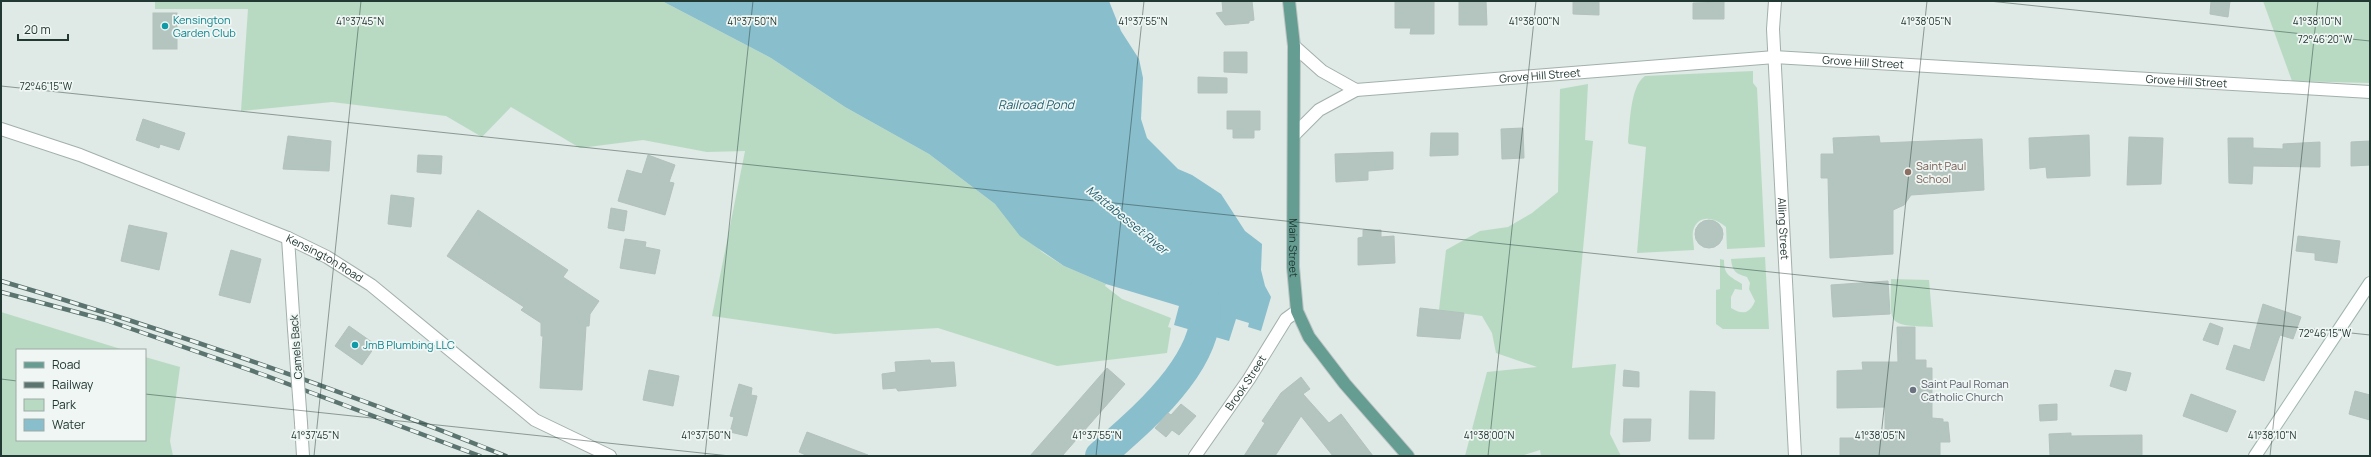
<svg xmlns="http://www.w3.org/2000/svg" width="2371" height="457" viewBox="0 0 2371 457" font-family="Manrope,sans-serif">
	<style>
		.green { fill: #b8dac3 }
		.water { fill: #89becc }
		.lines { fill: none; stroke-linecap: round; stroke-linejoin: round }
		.river { stroke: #89becc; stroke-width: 30 }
		.building { fill: #b4c4be; stroke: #b2c2bd }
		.minor-casing { stroke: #a2b0ac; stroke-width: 14 }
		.tertiary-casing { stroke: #a2b0ac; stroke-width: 14 }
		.secondary-casing { stroke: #9fb5ae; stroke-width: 14 }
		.primary-casing { stroke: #bcc3c2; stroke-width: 14 }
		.minor { stroke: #fff; stroke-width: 12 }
		.tertiary { stroke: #fff; stroke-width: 12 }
		.secondary { stroke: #fff; stroke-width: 12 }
		.primary { stroke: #659d92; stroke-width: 12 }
		.rail-casing { stroke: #5b746f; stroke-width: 4.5 }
		.rail { stroke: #eff6f3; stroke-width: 3; stroke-dasharray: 9; stroke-linecap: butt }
		.tertiary-bridge-casing { stroke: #a2b0ac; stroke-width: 14; stroke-linecap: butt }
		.tertiary-bridge { stroke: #fff; stroke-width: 12 }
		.ticks { fill: none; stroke: #213833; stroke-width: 1; stroke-opacity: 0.45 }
		.culture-dot { fill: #0f9aa8; stroke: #eff6f3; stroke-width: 1.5 }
		.education-dot { fill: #8d6e63; stroke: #eff6f3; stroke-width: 1.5 }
		.worship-dot { fill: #6b7280; stroke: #eff6f3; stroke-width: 1.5 }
		.labels { text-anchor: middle; stroke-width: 3.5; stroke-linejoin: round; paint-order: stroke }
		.culture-label { font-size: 11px; fill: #0d838f; stroke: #eff6f3; text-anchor: start }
		.street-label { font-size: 11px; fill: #213833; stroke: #eff6f3 }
		.education-label { font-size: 11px; fill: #785e54; stroke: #eff6f3; text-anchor: start }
		.worship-label { font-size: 11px; fill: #5b616d; stroke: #eff6f3; text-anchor: start }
		.water-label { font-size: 12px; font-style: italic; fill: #1f5e71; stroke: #eff6f3 }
		.ticks-label { font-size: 10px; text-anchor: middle; fill: #213833; stroke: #eff6f3; stroke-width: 3.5; stroke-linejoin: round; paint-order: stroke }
	</style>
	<rect width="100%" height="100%" fill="#dfe9e5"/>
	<g class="green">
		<path d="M155 1H662L771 58 845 107 929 154 995 204 1042 252 1064 266 1106 284 1105 286 1122 299 1171 318 1168 327 1171 328 1167 353 1057 366 938 328 835 334 712 316 745 151 707 152 643 140 580 148 511 107 482 137 446 116 332 102 241 111 248 9H155Z"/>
		<path d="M2263 1H2370V83L2292 81Z"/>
		<path d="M1753 71V83L1757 88 1765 247 1727 249 1726 227C1715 218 1698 213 1693 231 1692 236 1694 244 1694 250L1637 253 1646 147 1629 144 1628 142C1630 124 1630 86 1645 76Z"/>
		<path d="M1588 84 1585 140 1593 141 1572 368 1616 364 1610 434 1621 456H1541L1540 450 1521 456H1465L1487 372 1537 367 1496 353 1492 333 1482 316 1439 310 1446 250 1480 231 1508 227 1532 213 1558 192 1560 89Z"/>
		<path d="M1765 257 1769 329H1723L1716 324V290L1720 289V259L1724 260C1724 276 1730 276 1742 284V290L1735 289 1731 297V308C1742 315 1750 314 1755 301L1749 289 1750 283 1747 277C1736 274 1732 271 1731 259Z"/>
		<path d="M1891 279 1929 280 1933 327C1885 325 1891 325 1891 279Z"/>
		<path d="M1 312 124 350H17V440H145V357L180 367 170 441 173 456H1Z"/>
	</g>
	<path class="water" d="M662 1H1109L1121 31 1139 59 1143 78 1141 119 1147 138 1178 169 1192 175 1221 194 1245 231 1262 244 1261 270 1265 286 1271 297 1261 331 1248 327 1249 323 1236 319 1229 341 1174 325 1179 306 1106 284 1064 266 1020 236 995 204 929 154 845 107 771 58Z"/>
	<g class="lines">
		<path class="river" d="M1100 456C1141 420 1221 355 1203 292"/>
	</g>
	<g class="building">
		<path d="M1222 1H1252L1254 20 1249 21V23L1225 25 1216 13 1223 12Z"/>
		<path d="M1395 1H1434V34H1410L1411 28H1395Z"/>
		<path d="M1459 1H1486L1487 25H1459Z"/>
		<path d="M1573 1H1599V15L1573 14Z"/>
		<path d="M2211 1H2230L2228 17 2210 14Z"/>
		<path d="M1724 2V19H1693V3Z"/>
		<rect x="153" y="13" width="24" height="36"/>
		<path d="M1224 52H1247V73L1224 72Z"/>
		<path d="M1198 77 1227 78V93H1198Z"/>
		<path d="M1227 111H1260V130H1254V138H1233V129H1227Z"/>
		<path d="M143 119 185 133 179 150 160 144 159 148 136 140Z"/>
		<path d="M1523 128 1524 158 1502 159 1501 129Z"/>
		<path d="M1431 133H1458V155L1430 156Z"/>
		<path d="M2089 135 2090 176 2047 178 2046 167 2030 169 2029 138Z"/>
		<path d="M288 136 331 141 329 171 283 169Z"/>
		<path d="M1879 136 1880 143 1982 139 1984 190 1911 195 1904 205 1893 210V254L1830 258 1828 178H1821V154H1834L1833 138Z"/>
		<path d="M2129 137 2163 138 2161 184 2127 185Z"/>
		<path d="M2228 138H2253V148L2283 149V144L2320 142V167L2253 166 2252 184 2229 183Z"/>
		<path d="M2370 141V165L2351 166V142Z"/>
		<path d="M1393 152V169L1368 171V180L1336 182 1335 154Z"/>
		<path d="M418 155 442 156 441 174 417 172Z"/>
		<path d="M648 155 675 165 669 182 674 183 665 215 618 201 627 170 642 174Z"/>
		<path d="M391 195 414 198 411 227 388 224Z"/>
		<path d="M611 208 627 211 624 231 608 228Z"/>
		<path d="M478 210 568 270 563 277 599 301 590 314 589 326H586L582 390 540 388 543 336H541V323L521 310 524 307 447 256Z"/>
		<circle cx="1709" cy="234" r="14"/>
		<path d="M129 225 167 233 159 270 121 261Z"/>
		<path d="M1363 230H1381V237L1394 236 1395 263 1358 265V238L1363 237Z"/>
		<path d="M2298 236 2340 241 2337 263 2315 260V253L2296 251Z"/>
		<path d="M625 239 646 242 645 247 660 250 655 274 620 268Z"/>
		<path d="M231 250 261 259 250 303 219 295Z"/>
		<path d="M1888 281 1890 314 1833 317 1831 285Z"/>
		<path d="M2263 304 2301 317 2293 339 2280 335 2264 381 2226 369 2234 345 2250 350Z"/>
		<path d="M1420 308 1464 313 1460 339 1417 336Z"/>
		<path d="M2210 323 2223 328 2218 345 2203 340Z"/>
		<path d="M349 326 376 345 362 365 335 346Z"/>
		<path d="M1897 327H1915V360H1926V368H1932V418L1943 419V422H1948L1950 442H1940V456H1840V438H1885V407L1837 408V371L1863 370 1862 362H1898Z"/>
		<path d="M930 360 931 363 954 362 956 386 898 391 896 388 883 389 882 374 896 372 895 362Z"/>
		<path d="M1107 368 1125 384 1062 456H1030Z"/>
		<path d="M649 370 679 376 673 406 643 400Z"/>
		<path d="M1624 370 1639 372V387L1623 386Z"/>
		<path d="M2115 370 2131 373 2126 391 2110 386Z"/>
		<path d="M1301 377 1310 389 1303 394 1329 423 1341 414 1373 456H1333L1301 416 1275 456H1244L1265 423 1262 421 1281 393Z"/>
		<path d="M739 384 752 388 751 395 757 396 747 436 730 432 734 417 730 416Z"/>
		<path d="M1690 391 1715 392 1714 439H1689Z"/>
		<path d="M2355 391 2370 395V420L2349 414Z"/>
		<path d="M2191 394 2236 411 2227 432 2183 416Z"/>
		<path d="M1181 404 1196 416 1179 435 1172 430 1166 437 1155 428 1168 413 1171 415Z"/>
		<path d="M2057 404V420L2040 421 2039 405Z"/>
		<path d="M1624 419H1651L1650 441 1623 442Z"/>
		<path d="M807 432 868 455 867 456H808L799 452Z"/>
		<path d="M2071 433V436L2142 435V456H2050L2049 434Z"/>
	</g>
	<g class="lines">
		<g class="minor-casing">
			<g id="minor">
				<path id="s1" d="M1775 1 1773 29 1795 456"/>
				<path id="s2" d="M1294 46 1322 71 1356 90 1775 57 2370 92"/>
				<path d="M1295 134 1319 110 1356 90"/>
				<path id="s3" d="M1195 456 1249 379 1286 319 1297 311"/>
			</g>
		</g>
		<g class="tertiary-casing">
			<g id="tertiary">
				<path id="s4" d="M1 129 80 155 288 238 327 257 371 285 535 420 610 456"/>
				<path d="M288 238 294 329"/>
				<path d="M301 423 303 456"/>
			</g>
		</g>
		<g class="secondary-casing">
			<path id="secondary" d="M2255 456 2370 283"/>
		</g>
		<g class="primary-casing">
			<g id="primary">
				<path id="s5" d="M1289 1 1294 46 1293 267 1297 311 1309 337 1345 384 1408 456"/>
			</g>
		</g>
		<use href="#minor" class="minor"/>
		<use href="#tertiary" class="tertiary"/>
		<use href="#secondary" class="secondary"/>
		<use href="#primary" class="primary"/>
		<g class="rail-casing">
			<g id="rail">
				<path d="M1 281C172 331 341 390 506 456"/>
				<path d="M1 292 106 320 264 375 480 456"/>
			</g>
		</g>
		<use href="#rail" class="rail"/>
		<g class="tertiary-bridge-casing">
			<path id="tertiary-bridge" d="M294 329 301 423"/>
		</g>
		<use href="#tertiary-bridge" class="tertiary-bridge"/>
	</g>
	<path class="ticks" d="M1989 1 2370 41M1 86 2370 335M1 379 17 381M145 394 730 456M314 456 361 1M705 456 753 1M1096 456 1144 1M1488 456 1536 1M1879 456 1927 1M2270 456 2318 1"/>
	<g class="culture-dot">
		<circle cx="165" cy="26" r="4"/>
		<circle cx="355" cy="345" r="4"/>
	</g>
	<circle class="education-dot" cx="1908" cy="172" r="4"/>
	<circle class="worship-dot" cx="1913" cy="390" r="4"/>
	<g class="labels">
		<g class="culture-label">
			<text x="173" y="24">Kensington<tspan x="173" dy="13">Garden Club</tspan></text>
			<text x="363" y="349">JmB Plumbing LLC</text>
		</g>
		<g class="street-label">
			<text dy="4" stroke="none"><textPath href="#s2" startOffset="585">Grove Hill Street</textPath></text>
			<text dy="4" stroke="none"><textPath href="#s2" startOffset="261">Grove Hill Street</textPath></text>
			<text dy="4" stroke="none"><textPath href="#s2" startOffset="909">Grove Hill Street</textPath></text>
			<text dy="4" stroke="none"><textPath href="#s1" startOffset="228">Alling Street</textPath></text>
			<text dy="4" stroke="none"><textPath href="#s5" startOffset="247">Main Street</textPath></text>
			<text dy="4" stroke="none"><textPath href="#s4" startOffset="349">Kensington Road</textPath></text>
			<text transform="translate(296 347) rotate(-94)" y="4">Camels Back</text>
			<text dy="4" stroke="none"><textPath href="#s3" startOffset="89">Brook Street</textPath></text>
		</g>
		<g class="education-label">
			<text x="1916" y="170">Saint Paul<tspan x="1916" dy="13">School</tspan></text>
		</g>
		<g class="worship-label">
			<text x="1921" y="388">Saint Paul Roman<tspan x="1921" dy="13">Catholic Church</tspan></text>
		</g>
		<g class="water-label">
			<text x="1036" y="109">Railroad Pond</text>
			<text transform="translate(1127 220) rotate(39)" y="4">Mattabesset River</text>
		</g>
	</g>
	<g class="ticks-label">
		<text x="360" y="25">41°37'45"N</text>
		<text x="752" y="25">41°37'50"N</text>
		<text x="1143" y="25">41°37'55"N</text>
		<text x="1534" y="25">41°38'00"N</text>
		<text x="1926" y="25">41°38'05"N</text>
		<text x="2317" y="25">41°38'10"N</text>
		<text x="2325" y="43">72°46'20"W</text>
		<text x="46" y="90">72°46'15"W</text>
		<text x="2325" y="337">72°46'15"W</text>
		<text x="315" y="439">41°37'45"N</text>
		<text x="706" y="439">41°37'50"N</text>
		<text x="1097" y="439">41°37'55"N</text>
		<text x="1489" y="439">41°38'00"N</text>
		<text x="1880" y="439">41°38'05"N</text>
		<text x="2272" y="439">41°38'10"N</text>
	</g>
	<rect width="2371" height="457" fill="none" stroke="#213833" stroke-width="4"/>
	<rect x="16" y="349" width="130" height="92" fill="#eff6f3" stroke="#9daaa6"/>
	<rect x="24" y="362" width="20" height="6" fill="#659d92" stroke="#9daaa6"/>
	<text x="52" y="369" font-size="12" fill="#213833">Road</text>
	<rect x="24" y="382" width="20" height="6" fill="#5b746f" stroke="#9daaa6"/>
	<text x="52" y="389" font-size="12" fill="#213833">Railway</text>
	<rect x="24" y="399" width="20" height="12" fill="#b8dac3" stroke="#9daaa6"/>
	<text x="52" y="409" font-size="12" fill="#213833">Park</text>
	<rect x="24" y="419" width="20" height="12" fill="#89becc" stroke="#9daaa6"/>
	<text x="52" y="429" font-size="12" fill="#213833">Water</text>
	<path d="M18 34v6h50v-6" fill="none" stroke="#213833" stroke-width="2"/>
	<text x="24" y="34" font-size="12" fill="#213833" stroke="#eff6f3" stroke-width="3" paint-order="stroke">20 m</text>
</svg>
